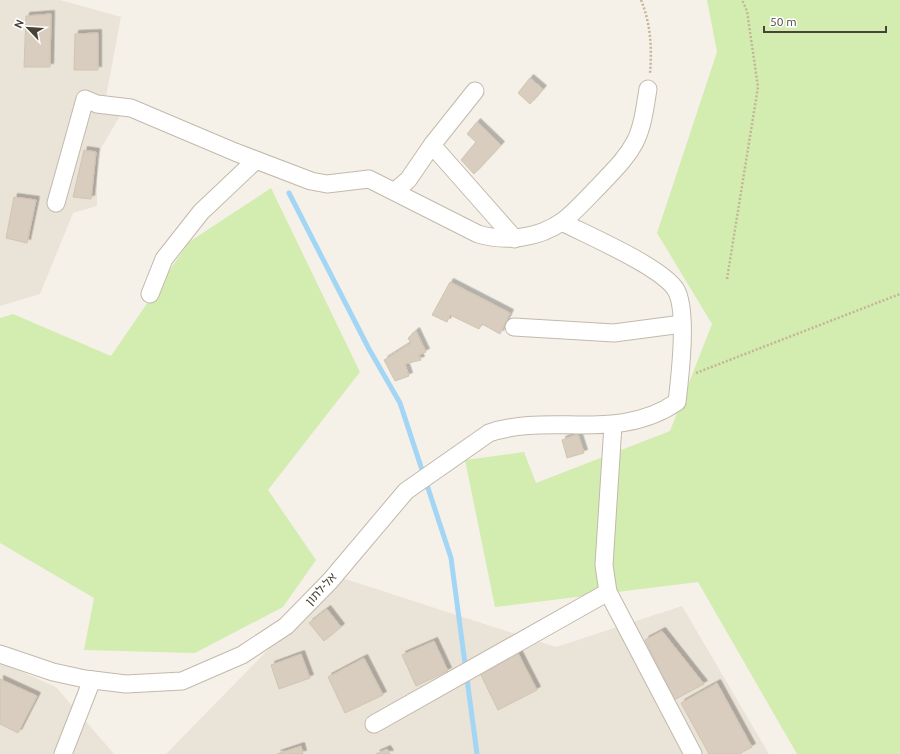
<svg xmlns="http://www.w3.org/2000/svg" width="900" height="754" viewBox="0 0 900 754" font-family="Ubuntu,'Noto Sans Hebrew',sans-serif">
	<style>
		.residential { fill: #eae3d7 }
		.green { fill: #d3ecb0 }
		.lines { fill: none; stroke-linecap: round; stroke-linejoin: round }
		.stream { stroke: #a3d6f5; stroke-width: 5 }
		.building { fill: #d8cdbe; stroke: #d3c4b0; filter: url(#shadow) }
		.minor-casing { stroke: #c2b9ab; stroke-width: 19 }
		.path { stroke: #c4b49b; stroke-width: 2.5; stroke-dasharray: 2 2; stroke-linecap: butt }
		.minor { stroke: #fff; stroke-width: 17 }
		.labels { text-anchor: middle; stroke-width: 3; stroke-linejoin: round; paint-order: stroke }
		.street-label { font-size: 12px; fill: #4a4237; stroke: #fff }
	</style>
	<defs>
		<filter id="shadow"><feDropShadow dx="3.5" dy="-3.5" stdDeviation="0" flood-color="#0004"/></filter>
	</defs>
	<rect width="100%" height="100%" fill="#f5f1e9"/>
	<g class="residential">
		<path d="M0 0H60L121 17 105 102 121 114 97 155V206L73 213 40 294 0 306Z"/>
		<path d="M339 577 556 647 682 606 769 754H166Z"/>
		<path d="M0 662 56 687 114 754H0Z"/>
	</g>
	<g class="green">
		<path d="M707 0H900V754H797L698 582 495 607 465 460 524 452 536 483 670 431 712 324 657 233 717 52Z"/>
		<path d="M271 188 360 372 268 490 316 560 283 607 195 653 84 650 94 598 0 543V318L13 314 111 356 189 242Z"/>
	</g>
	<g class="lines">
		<path class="stream" d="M289 193 369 349 400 403 451 558 477 754"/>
	</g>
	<g class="building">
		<path d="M51 14 50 67H24L26 16Z"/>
		<path d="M98 33V70H74L75 34Z"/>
		<path d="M530 78 543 89 530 104 518 93Z"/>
		<path d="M477 122 501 145 474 174 461 160 476 142 467 134Z"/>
		<path d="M84 150 96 152 91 199 73 197Z"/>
		<path d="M14 197 36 200 27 243 6 238Z"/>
		<path d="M450 282 510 313 500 334 482 324 479 329 450 315 447 322 432 315Z"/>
		<path d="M416 331 426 352 419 355 421 360 405 364 409 376 395 381 384 360 411 343 408 338Z"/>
		<path d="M578 434 584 453 567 458 562 440Z"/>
		<path d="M327 609 341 627 324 641 309 623Z"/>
		<path d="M662 631 704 684 674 700 645 640Z"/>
		<path d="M434 641 448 671 416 686 402 655Z"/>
		<path d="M515 647 537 690 498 710 477 667Z"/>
		<path d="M301 654 310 678 279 689 271 665Z"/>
		<path d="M364 658 383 695 345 713 328 677Z"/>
		<path d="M0 679 37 696 18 733 0 724Z"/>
		<path d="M717 683 752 747 739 754H709L681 703Z"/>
		<path d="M301 746 303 754H277Z"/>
		<path d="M387 749 390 754H376Z"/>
	</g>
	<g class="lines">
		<g class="minor-casing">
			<g id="minor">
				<path d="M432 145 515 239"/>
				<path d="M395 191 408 180 432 145 475 91"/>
				<path d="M56 203 85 99 97 104 131 108 235 152 311 181 327 184 369 179 478 234C505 242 538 239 563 221 576 211 588 197 600 185 613 171 626 159 635 142 643 126 645 107 648 89"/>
				<path d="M150 294 164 259 201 212 256 160"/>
				<path d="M514 327 614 333 682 324"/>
				<path d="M613 425 604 565 608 592 693 754"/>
				<path d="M0 654 53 672 85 679 126 684 182 681 242 655 286 626 330 581 406 491 489 433C551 412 617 443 677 402 680 377 688 311 676 290 662 267 589 236 562 222"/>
				<path d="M374 724 608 592"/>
				<path d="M63 754 92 680"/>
			</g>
		</g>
		<g class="path">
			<path d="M641 0C651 24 652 49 650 74"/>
			<path d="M727 279 758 87 747 11 742 0"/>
			<path d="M696 373 900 294"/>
		</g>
		<use href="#minor" class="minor"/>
	</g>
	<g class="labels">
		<g class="street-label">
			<text transform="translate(321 589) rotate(-47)" y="4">אל-לתון</text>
		</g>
	</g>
	<g transform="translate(28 28) rotate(295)" stroke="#ffffff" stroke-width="3" paint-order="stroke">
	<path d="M0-3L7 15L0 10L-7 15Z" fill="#4a4237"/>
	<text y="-6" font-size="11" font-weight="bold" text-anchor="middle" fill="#4a4237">N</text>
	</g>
	<path d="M764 26v6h122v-6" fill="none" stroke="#4a4237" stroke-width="2"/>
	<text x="770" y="26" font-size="12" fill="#4a4237" stroke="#ffffff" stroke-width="3" paint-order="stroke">50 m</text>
</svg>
